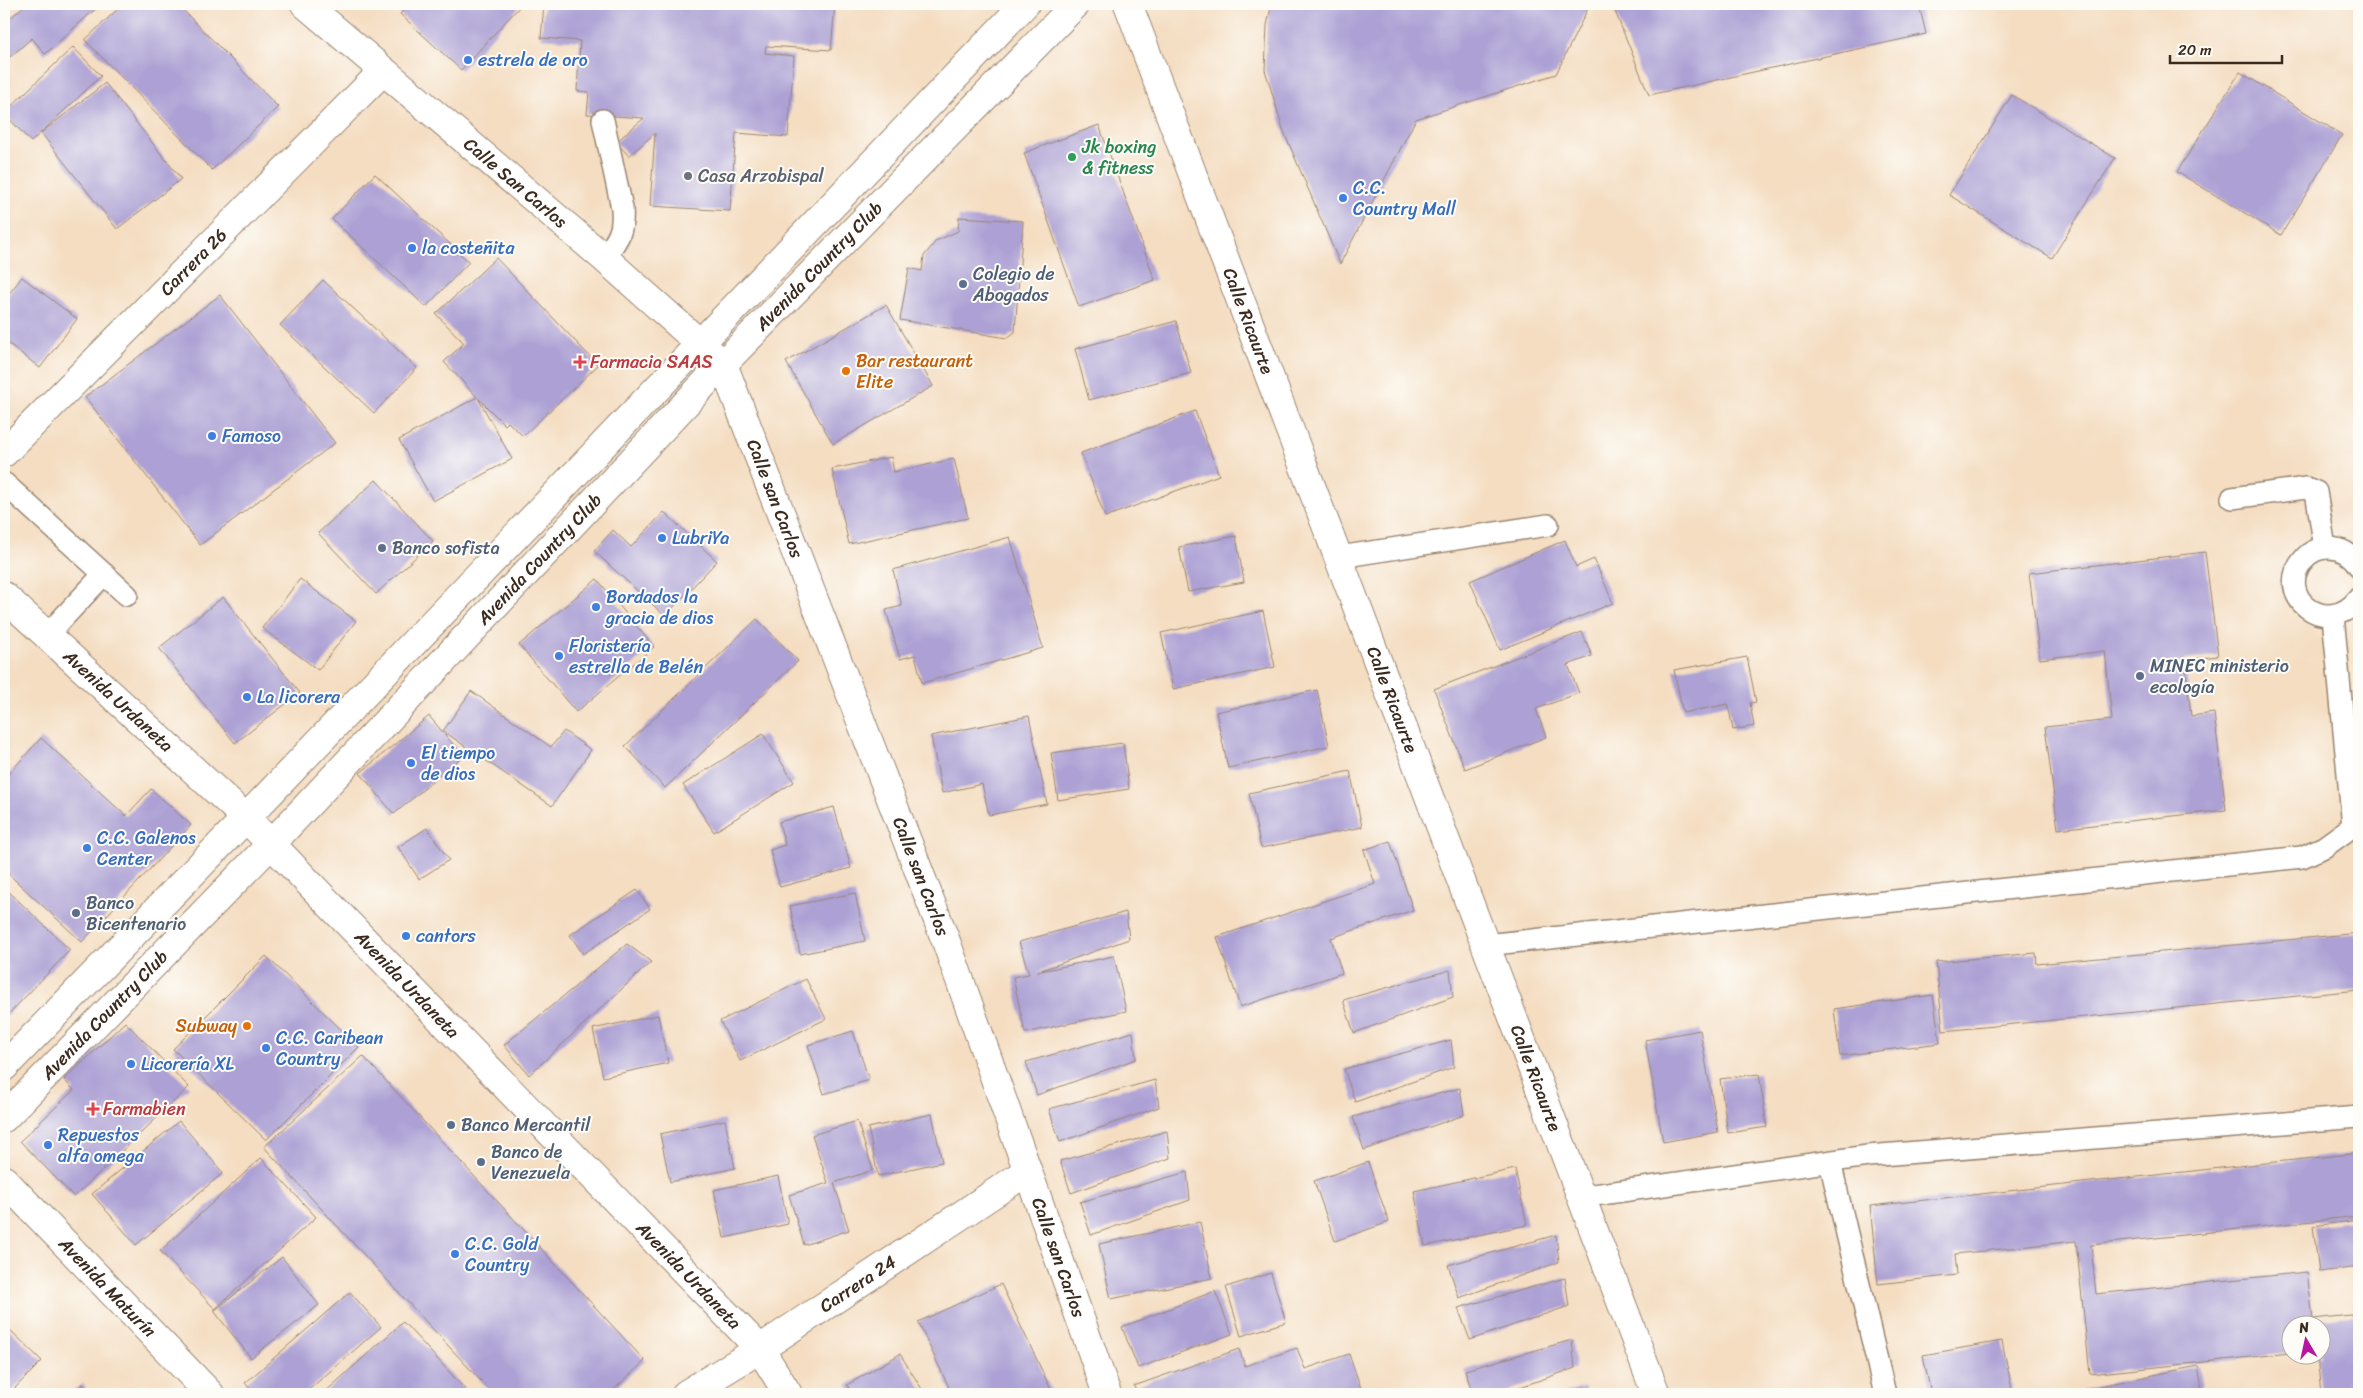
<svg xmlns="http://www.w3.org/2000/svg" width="2363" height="1398" viewBox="0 0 2363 1398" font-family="Sriracha,sans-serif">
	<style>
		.building { fill: #aca0d4 }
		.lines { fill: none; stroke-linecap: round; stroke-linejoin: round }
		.lane-casing { stroke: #988470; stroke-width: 24 }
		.street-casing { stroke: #988470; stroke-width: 30 }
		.secondary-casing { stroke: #988470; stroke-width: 30 }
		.lane { stroke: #fff; stroke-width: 21 }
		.street { stroke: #fff; stroke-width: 28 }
		.secondary { stroke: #fff; stroke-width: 28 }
		.shop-dot { fill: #3f7fe0; stroke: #fdfcf7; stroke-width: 2 }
		.leisure-dot { fill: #2e9e5b; stroke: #fdfcf7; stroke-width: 2 }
		.worship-dot { fill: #6b7280; stroke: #fdfcf7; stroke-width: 2 }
		.service-dot { fill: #5c6f8a; stroke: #fdfcf7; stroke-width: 2 }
		.health-dot { fill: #e0444e; stroke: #fdfcf7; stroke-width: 2 }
		.food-dot { fill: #e8710a; stroke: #fdfcf7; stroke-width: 2 }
		.labels { text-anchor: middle; stroke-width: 4; stroke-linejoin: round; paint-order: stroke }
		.shop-label { font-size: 18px; fill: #366cbe; stroke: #fdfcf7; text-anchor: start }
		.leisure-label { font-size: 18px; fill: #27864d; stroke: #fdfcf7; text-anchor: start }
		.worship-label { font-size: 18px; fill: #5b616d; stroke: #fdfcf7; text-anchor: start }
		.street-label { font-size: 18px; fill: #3b2a1e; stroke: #fdfcf7 }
		.service-label { font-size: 18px; fill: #4e5e75; stroke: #fdfcf7; text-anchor: start }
		.food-label { font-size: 18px; fill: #c56008; stroke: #fdfcf7; text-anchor: start }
		.health-label { font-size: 18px; fill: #be3a42; stroke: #fdfcf7; text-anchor: start }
	</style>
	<rect width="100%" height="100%" fill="#fdfcf7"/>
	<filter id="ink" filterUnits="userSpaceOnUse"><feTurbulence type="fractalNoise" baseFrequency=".02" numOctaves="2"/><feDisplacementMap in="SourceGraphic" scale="10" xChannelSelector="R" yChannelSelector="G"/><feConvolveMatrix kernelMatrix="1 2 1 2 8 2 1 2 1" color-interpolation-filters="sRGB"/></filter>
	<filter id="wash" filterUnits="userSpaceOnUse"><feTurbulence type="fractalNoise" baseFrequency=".0096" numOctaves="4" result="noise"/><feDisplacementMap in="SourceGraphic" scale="20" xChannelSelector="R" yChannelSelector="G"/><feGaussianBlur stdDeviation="1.12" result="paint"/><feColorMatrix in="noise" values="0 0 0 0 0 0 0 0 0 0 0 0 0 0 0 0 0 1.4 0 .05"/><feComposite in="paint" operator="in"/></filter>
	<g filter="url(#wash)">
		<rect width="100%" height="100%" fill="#f4ddc1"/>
		<g id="blocks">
			<g class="building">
				<path d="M26 4H101L45 54 32 38 10 57 4 49V24Z"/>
				<path d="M123 4H183L180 7 278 107 212 170 85 40Z"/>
				<path d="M410 4H522L461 70 400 14Z"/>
				<path d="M544 4H835L831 50 766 46 765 53 794 56 788 137 736 133 730 211 650 206 655 133 629 156 616 142 644 118 587 114 589 92 577 91 580 41 541 38Z"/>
				<path d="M1272 4H1590L1556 74 1416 119 1340 264 1284 132 1265 70 1267 25Z"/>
				<path d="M1612 4H1919L1926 34 1649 95Z"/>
				<path d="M73 47 101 76 31 142 4 113Z"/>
				<path d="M2240 72 2342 135 2281 235 2177 172Z"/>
				<path d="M105 83 181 179 117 229 41 133Z"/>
				<path d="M2012 95 2115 158 2052 258 1949 195Z"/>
				<path d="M1099 125 1155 280 1079 307 1024 153Z"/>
				<path d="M375 174 469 262 426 307 332 219Z"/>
				<path d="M959 217 1023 221 1015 332 1007 338 900 320 909 268 922 271 924 256 936 241 958 231Z"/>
				<path d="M496 258 598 365 523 436 508 422 505 425 478 398 512 459 433 501 399 440 477 397 444 362 464 343 436 314Z"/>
				<path d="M22 277 77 319 40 368 4 340V300Z"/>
				<path d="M323 280 417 368 374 413 280 325Z"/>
				<path d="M220 295 335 443 200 545 85 397Z"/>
				<path d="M886 305 933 386 833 444 786 362Z"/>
				<path d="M1176 321 1191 373 1089 400 1075 349Z"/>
				<path d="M1195 411 1219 475 1105 517 1081 453Z"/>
				<path d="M891 457 894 472 954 459 968 518 849 544 832 469Z"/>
				<path d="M376 480 433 541 376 594 318 533Z"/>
				<path d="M664 512 717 561 665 616 594 551 613 530 631 547Z"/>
				<path d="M1236 536 1244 582 1188 592 1179 547Z"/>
				<path d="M1010 537 1043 648 922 683 915 655 900 659 886 610 902 606 893 570Z"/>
				<path d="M1565 540 1576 567 1594 559 1613 603 1500 650 1470 581Z"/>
				<path d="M2205 552 2218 656 2185 660 2191 716 2214 713 2226 810 2058 829 2045 727 2112 720 2105 651 2040 659 2029 573Z"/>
				<path d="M300 579 356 621 318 670 262 628Z"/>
				<path d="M597 579 654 647 576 712 519 645Z"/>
				<path d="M223 597 300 693 235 743 159 648Z"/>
				<path d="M1263 611 1275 667 1173 689 1161 633Z"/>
				<path d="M757 619 798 661 665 788 625 746Z"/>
				<path d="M1582 632 1592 656 1568 665 1579 693 1536 709 1546 737 1465 769 1434 689Z"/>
				<path d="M1747 657 1756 702 1750 703 1754 726 1733 730 1728 704 1683 713 1674 670Z"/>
				<path d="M1317 690 1329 746 1228 768 1216 712Z"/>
				<path d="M471 691 551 747 564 731 591 750 552 806 443 731Z"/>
				<path d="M429 716 463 756 394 814 360 773Z"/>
				<path d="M1029 716 1047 804 989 815 982 784 942 793 931 736Z"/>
				<path d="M763 734 794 782 714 832 683 785Z"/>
				<path d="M41 738 126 816 151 789 191 825 82 942 4 870V779Z"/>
				<path d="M1123 743 1129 789 1058 800 1051 753Z"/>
				<path d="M1350 771 1362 827 1261 848 1249 793Z"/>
				<path d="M834 807 851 868 780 887 770 850 785 845 779 822Z"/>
				<path d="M427 828 449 860 419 879 398 847Z"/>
				<path d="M1390 841 1413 910 1331 938 1342 973 1240 1007 1217 937 1375 884 1364 850Z"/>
				<path d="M4 887 70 950 4 1019Z"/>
				<path d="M637 890 650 909 583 954 570 935Z"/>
				<path d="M855 893 865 941 800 954 790 906Z"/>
				<path d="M1126 912 1129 939 1036 972 1114 956 1126 1011 1025 1033 1013 977 1029 974 1019 942Z"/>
				<path d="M2359 933V990L1943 1031 1936 962 2036 953 2037 964Z"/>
				<path d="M627 944 651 962 529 1075 504 1045Z"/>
				<path d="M266 956 359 1047 266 1140 173 1049Z"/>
				<path d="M1450 970 1453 997 1354 1033 1343 1000Z"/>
				<path d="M806 979 826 1019 740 1061 720 1021Z"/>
				<path d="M1933 995 1940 1043 1840 1056 1834 1009Z"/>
				<path d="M658 1015 668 1063 603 1077 593 1029Z"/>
				<path d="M125 1022 189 1087 74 1197 20 1141 74 1090 64 1080Z"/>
				<path d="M1700 1030 1718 1132 1663 1142 1645 1040Z"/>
				<path d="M853 1031 869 1080 824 1094 808 1045Z"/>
				<path d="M1133 1032 1136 1059 1037 1095 1026 1062Z"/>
				<path d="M1451 1040 1454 1067 1355 1102 1344 1069Z"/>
				<path d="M363 1056 645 1361 609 1394H493L264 1147Z"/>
				<path d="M1759 1074 1767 1127 1728 1133 1720 1079Z"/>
				<path d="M1155 1080 1159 1107 1060 1142 1049 1109Z"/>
				<path d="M1460 1088 1464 1115 1364 1150 1353 1117Z"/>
				<path d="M932 1114 942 1162 878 1176 868 1128Z"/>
				<path d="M725 1120 735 1168 670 1182 660 1134Z"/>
				<path d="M179 1121 223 1173 136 1245 92 1194Z"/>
				<path d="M857 1121 873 1170 834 1183 849 1230 804 1245 789 1195 828 1183 812 1135Z"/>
				<path d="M1167 1131 1170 1158 1071 1193 1060 1161Z"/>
				<path d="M2359 1153V1216L2091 1245 2096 1294 2307 1272 2313 1319 2359 1314V1394H2321L2317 1356H2320V1326H2290V1353L2090 1374 2076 1241 1955 1254 1957 1275 1878 1284 1870 1206Z"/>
				<path d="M261 1158 316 1217 215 1309 160 1251Z"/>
				<path d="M1368 1162 1389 1222 1335 1241 1314 1181Z"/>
				<path d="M1515 1169 1527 1225 1425 1246 1414 1191Z"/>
				<path d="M1187 1172 1190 1200 1091 1235 1080 1202Z"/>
				<path d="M778 1176 788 1224 724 1238 714 1190Z"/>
				<path d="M2359 1220V1267L2319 1272 2313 1226Z"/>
				<path d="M1200 1222 1212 1278 1111 1299 1099 1244Z"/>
				<path d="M1556 1235 1559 1262 1459 1298 1448 1265Z"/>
				<path d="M282 1257 319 1305 251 1358 214 1311Z"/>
				<path d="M1271 1273 1286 1322 1241 1336 1226 1287Z"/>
				<path d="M1565 1278 1569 1306 1470 1340 1458 1308Z"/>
				<path d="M1001 1284 1053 1394H952L918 1322Z"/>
				<path d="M1215 1291 1232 1334 1138 1368 1122 1327Z"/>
				<path d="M350 1292 381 1327 304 1394H255L245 1383Z"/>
				<path d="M403 1322 465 1389 459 1394H323Z"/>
				<path d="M4 1324 42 1361 9 1394H4Z"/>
				<path d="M1572 1340 1575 1368 1500 1394H1473L1465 1370Z"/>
				<path d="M2002 1341 2013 1394H1931L1923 1355Z"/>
				<path d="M1297 1348 1305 1369 1349 1354 1363 1394H1137L1134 1386 1239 1349 1245 1366Z"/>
				<path d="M900 1354 925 1394H853L847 1385Z"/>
				<path d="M2198 1366 2203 1394H2086L2085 1389Z"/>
				<path d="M83 1384 89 1394H68Z"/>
				<path d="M1585 1387V1394H1563Z"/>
			</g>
		</g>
	</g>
	<g filter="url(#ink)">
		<use href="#blocks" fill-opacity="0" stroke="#988470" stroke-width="1"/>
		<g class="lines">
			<g class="lane-casing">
				<g id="lane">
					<path d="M603 120 622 208C624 232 618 239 604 258"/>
					<path d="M4 483 127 595"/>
					<path d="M2232 498 2306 488 2316 492 2325 548"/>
					<path d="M1339 557 1548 525"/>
					<path d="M2359 566C2352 555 2342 548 2328 548 2319 548 2310 552 2304 559 2272 595 2327 640 2359 598"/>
					<path d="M47 635 104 574"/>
					<path d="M1485 945 2302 857 2324 847 2353 826 2333 616"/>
					<path d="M1830 1162 1885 1394"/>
					<path d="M1580 1197 1868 1156 2359 1117"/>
				</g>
			</g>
			<g class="street-casing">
				<g id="street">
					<path id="s1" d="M305 4 604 258 723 364 947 944 1107 1394"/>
					<path id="s2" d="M1128 4 1656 1394"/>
					<path id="s3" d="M4 453 383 71"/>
					<path id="s4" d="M4 596 246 818 760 1349 788 1394"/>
					<path id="s5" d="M4 1180 210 1394"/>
					<path id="s6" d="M686 1394 760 1349 1026 1172"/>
				</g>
			</g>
			<g class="secondary-casing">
				<g id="secondary">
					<path d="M4 1067 246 818 1025 4"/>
					<path id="s7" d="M4 1118 271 844 723 364 1076 4"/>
				</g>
			</g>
			<use href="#lane" class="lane"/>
			<use href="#street" class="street"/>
			<use href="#secondary" class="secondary"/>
		</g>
	</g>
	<g class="shop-dot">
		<circle cx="468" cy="60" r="5"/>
		<circle cx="1343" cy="198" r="5"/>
		<circle cx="412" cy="248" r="5"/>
		<circle cx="212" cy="436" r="5"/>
		<circle cx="662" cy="538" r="5"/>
		<circle cx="596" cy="607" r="5"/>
		<circle cx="559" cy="656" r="5"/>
		<circle cx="247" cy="697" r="5"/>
		<circle cx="411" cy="763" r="5"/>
		<circle cx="87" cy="848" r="5"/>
		<circle cx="406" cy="936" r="5"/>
		<circle cx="266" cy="1048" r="5"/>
		<circle cx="131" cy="1064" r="5"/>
		<circle cx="48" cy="1145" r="5"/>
		<circle cx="455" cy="1254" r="5"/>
	</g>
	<circle class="leisure-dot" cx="1072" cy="157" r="5"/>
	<circle class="worship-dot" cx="688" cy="176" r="5"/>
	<g class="service-dot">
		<circle cx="963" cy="284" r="5"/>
		<circle cx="382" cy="548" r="5"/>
		<circle cx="2140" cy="676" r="5"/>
		<circle cx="76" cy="913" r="5"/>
		<circle cx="451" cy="1125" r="5"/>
		<circle cx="481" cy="1162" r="5"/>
	</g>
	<g class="health-dot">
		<path d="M577.5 354.5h5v5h5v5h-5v5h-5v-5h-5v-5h5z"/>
		<path d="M90.5 1101.5h5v5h5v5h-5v5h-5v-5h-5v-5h5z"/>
	</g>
	<g class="food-dot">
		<circle cx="846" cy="371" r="5"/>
		<circle cx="247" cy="1026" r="5"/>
	</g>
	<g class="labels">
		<g class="shop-label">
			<text x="478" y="66">estrela de oro</text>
			<text x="1353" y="194">C.C.<tspan x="1353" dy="21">Country Mall</tspan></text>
			<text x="422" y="254">la costeñita</text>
			<text x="222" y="442">Famoso</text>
			<text x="672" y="544">LubriYa</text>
			<text x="606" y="603">Bordados la<tspan x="606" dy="21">gracia de dios</tspan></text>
			<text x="569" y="652">Floristería<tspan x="569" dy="21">estrella de Belén</tspan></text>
			<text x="257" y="703">La licorera</text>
			<text x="421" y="759">El tiempo<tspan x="421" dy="21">de dios</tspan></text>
			<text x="97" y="844">C.C. Galenos<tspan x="97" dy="21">Center</tspan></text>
			<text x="416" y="942">cantors</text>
			<text x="276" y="1044">C.C. Caribean<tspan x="276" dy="21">Country</tspan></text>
			<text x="141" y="1070">Licorería XL</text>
			<text x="58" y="1141">Repuestos<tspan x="58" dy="21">alfa omega</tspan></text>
			<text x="465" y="1250">C.C. Gold<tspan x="465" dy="21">Country</tspan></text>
		</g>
		<g class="leisure-label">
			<text x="1082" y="153">Jk boxing<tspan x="1082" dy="21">&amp; fitness</tspan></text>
		</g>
		<g class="worship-label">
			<text x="698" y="182">Casa Arzobispal</text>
		</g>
		<g class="street-label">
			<text dy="6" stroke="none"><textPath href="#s1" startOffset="276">Calle San Carlos</textPath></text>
			<text dy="6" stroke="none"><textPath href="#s3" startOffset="269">Carrera 26</textPath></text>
			<text dy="6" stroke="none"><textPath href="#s7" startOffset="1179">Avenida Country Club</textPath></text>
			<text dy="6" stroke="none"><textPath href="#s2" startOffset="339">Calle Ricaurte</textPath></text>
			<text dy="6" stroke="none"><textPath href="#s1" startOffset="696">Calle san Carlos</textPath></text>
			<text dy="6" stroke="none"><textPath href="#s7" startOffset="774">Avenida Country Club</textPath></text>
			<text dy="6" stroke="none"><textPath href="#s2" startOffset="744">Calle Ricaurte</textPath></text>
			<text dy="6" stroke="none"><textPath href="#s4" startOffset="155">Avenida Urdaneta</textPath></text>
			<text dy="6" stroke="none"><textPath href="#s1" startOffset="1101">Calle san Carlos</textPath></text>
			<text dy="6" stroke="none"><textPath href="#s4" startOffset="560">Avenida Urdaneta</textPath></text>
			<text dy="6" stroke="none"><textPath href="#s7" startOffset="144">Avenida Country Club</textPath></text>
			<text dy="6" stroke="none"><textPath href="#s2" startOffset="1149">Calle Ricaurte</textPath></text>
			<text dy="6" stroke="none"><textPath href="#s1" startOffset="1506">Calle san Carlos</textPath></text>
			<text dy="6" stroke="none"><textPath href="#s4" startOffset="965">Avenida Urdaneta</textPath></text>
			<text dy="6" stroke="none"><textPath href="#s6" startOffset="204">Carrera 24</textPath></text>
			<text dy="6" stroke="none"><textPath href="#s5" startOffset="149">Avenida Maturín</textPath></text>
		</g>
		<g class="service-label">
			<text x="973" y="280">Colegio de<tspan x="973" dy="21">Abogados</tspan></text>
			<text x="392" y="554">Banco sofista</text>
			<text x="2150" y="672">MINEC ministerio<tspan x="2150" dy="21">ecología</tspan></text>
			<text x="86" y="909">Banco<tspan x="86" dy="21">Bicentenario</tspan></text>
			<text x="461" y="1131">Banco Mercantil</text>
			<text x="491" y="1158">Banco de<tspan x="491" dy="21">Venezuela</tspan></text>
		</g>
		<g class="food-label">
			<text x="856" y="367">Bar restaurant<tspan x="856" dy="21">Elite</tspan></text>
			<text x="237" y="1032" text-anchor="end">Subway</text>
		</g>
		<g class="health-label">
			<text x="590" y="368">Farmacia SAAS</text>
			<text x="103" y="1115">Farmabien</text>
		</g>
	</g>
	<rect width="2363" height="1398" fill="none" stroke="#fdfcf7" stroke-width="20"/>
	<g transform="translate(2306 1340) rotate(351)"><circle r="24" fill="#fdfcf7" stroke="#afa8a0"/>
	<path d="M0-4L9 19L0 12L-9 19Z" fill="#b5179e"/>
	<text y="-8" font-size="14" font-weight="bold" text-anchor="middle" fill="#3b2a1e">N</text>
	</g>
	<path d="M2170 55v8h112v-8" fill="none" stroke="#3b2a1e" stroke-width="2.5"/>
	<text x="2178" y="55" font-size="15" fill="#3b2a1e" stroke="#fdfcf7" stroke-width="4" paint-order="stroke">20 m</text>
</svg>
